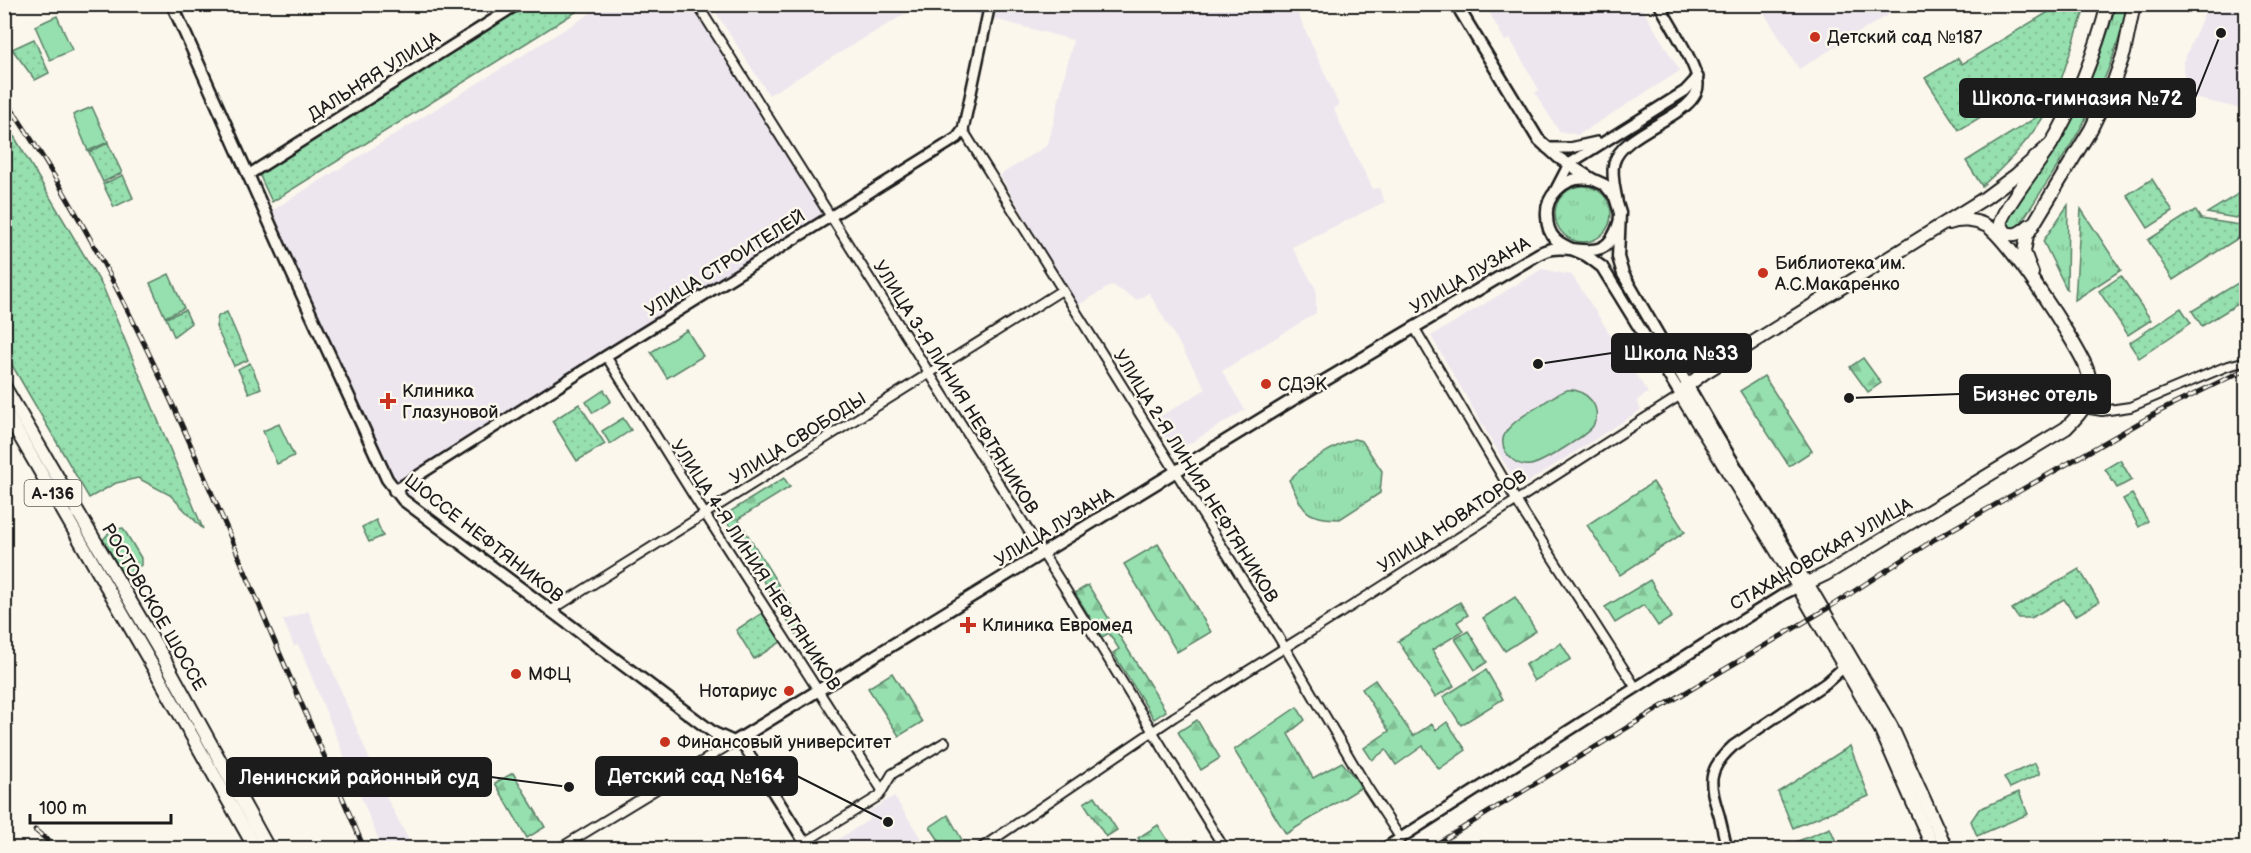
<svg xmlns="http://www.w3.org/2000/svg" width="2251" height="853" viewBox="0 0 2251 853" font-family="'Balsamiq Sans',sans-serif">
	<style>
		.built { fill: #eee6ee }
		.grass { fill: url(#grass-tufts); stroke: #597e65; stroke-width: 1.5 }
		.forest { fill: url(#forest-firs); stroke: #597e65; stroke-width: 1.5 }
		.park { fill: url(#park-dots); stroke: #597e65; stroke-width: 1.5 }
		.pitch { fill: #96dfae; stroke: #597e65; stroke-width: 1.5 }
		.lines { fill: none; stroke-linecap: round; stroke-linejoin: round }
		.minor-casing { stroke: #1c1c1c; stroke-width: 12 }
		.tertiary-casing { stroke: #1c1c1c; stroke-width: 14 }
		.secondary-casing { stroke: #1c1c1c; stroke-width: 15 }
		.primary-casing { stroke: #1c1c1c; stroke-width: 16 }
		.minor { stroke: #fbf7ec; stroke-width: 8 }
		.tertiary { stroke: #fbf7ec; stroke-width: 9 }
		.secondary { stroke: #fbf7ec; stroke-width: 10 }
		.primary { stroke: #fbf7ec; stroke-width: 12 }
		.rail-casing { stroke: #1c1c1c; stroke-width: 5 }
		.rail { stroke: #fbf7ec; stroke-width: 3; stroke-dasharray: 9; stroke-linecap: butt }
		.poi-dot { fill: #c8321e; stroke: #fbf7ec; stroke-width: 2 }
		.labels { text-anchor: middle; stroke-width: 5; stroke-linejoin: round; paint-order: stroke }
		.shield { fill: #fbf7ec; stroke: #5f5e5a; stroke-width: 1.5 }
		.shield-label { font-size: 16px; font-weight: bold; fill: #1c1c1c }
		.poi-label { font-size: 18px; fill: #1c1c1c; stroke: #fbf7ec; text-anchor: start }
		.street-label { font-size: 18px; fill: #1c1c1c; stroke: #fbf7ec }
		.leader { fill: none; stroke: #1c1c1c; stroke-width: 2 }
		.callout-dot { fill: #1c1c1c; stroke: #fbf7ec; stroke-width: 2 }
		.callout { fill: #1c1c1c; stroke: #1c1c1c; stroke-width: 2 }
		.callout-label { font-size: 20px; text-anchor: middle; font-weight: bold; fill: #fff }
	</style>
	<defs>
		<pattern id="grass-tufts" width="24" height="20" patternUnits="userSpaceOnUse" patternTransform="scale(1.5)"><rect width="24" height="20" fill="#96dfae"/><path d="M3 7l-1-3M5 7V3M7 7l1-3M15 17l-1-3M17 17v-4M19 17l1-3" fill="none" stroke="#81bf95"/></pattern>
		<pattern id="forest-firs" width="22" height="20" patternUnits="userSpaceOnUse" patternTransform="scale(1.5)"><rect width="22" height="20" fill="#96dfae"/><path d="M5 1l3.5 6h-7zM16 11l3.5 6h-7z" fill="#81bf95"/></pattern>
		<pattern id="park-dots" width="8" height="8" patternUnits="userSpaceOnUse" patternTransform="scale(1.5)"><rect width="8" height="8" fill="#96dfae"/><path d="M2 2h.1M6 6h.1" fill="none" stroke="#81bf95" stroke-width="1.8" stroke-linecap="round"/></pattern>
	</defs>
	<rect width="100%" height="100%" fill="#fbf7ec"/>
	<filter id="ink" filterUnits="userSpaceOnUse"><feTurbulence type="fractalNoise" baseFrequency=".0167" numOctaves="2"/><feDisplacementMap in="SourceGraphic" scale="12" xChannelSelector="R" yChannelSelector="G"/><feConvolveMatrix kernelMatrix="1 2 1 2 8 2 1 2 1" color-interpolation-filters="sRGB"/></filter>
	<g filter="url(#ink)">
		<g class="built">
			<path d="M705 4 836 218 417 479 413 498 398 484 387 468 271 211 604 5Z"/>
			<path d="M977 4 1294 5 1339 105 1334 109 1343 130 1373 189 1379 188 1385 202 1292 247 1316 289V313L1222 371 1245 410 1174 453 1154 420 1206 389 1149 293 1137 300 1112 285 1077 306 1000 175 1048 145 1073 40 975 14Z"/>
			<path d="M711 5H920L769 95Z"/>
			<path d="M1485 5H1640L1680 71 1578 135 1559 131 1535 93 1539 90 1510 39 1505 41Z"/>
			<path d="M1759 5H1904L1799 69Z"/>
			<path d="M2208 5H2246V110L2186 96 2183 62Z"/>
			<path d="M1542 269 1572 275 1648 393 1637 400 1641 410 1519 488 1431 336Z"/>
			<path d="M308 611 381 787 413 848H382L301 651 298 645 294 646 283 620Z"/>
			<path d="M894 796 927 848H829L828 846 870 819 866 813Z"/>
		</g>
		<g class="grass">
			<path d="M2116 5H2129C2121 34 2112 63 2099 91 2078 140 2045 184 2017 229L2013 232 2005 224 2006 222C2035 179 2067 135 2087 88 2099 60 2108 33 2116 5Z"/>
			<circle cx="1583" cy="214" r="28"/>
			<path d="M2068 205 2067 290 2043 241Z"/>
			<path d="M2081 209 2121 270 2075 300Z"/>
			<path d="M1354 439 1362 441 1382 471 1380 493 1340 519C1302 518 1304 510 1289 480 1306 463 1331 447 1354 439Z"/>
			<path d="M123 528 141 558V565L130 573 123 574 103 540 111 530Z"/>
		</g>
		<g class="forest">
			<path d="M1863 358 1881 383 1868 392 1850 367Z"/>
			<path d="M1764 376 1812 451 1789 466 1740 391Z"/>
			<path d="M784 478 790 487 738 519 805 628 796 634 723 516Z"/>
			<path d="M1653 482 1685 532 1620 575 1587 525Z"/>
			<path d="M1158 544 1211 632 1177 652 1124 564Z"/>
			<path d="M1650 580 1672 617 1658 626 1644 605 1615 623 1605 607Z"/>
			<path d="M1088 585 1166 711 1154 719 1113 653 1119 649 1109 633 1102 637 1075 593Z"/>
			<path d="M1515 597 1536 631 1505 651 1483 618Z"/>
			<path d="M1460 602 1468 615 1457 622 1463 631 1432 650 1454 686 1435 697 1398 641Z"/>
			<path d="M1468 631 1487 662 1475 670 1455 639Z"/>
			<path d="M1561 643 1571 659 1534 681 1525 665Z"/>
			<path d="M1486 670 1503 699 1461 725 1443 697Z"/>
			<path d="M892 673 922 722 899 736 868 688Z"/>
			<path d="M1375 680 1413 736 1432 724 1436 730 1447 722 1466 750 1439 769 1423 746 1396 765 1386 750 1372 760 1364 748 1389 731 1362 689Z"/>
			<path d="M1297 707 1305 720 1288 734 1313 778 1342 762 1362 787 1286 834 1234 750Z"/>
			<path d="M1197 720 1220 758 1201 770 1178 732Z"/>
			<path d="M513 773 545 827 527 838 495 783Z"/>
			<path d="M1095 796 1117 830 1106 837 1084 803Z"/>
			<path d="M1158 825 1173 848H1145L1138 838Z"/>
		</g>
		<g class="park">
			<path d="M528 4 587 5 272 202 259 174Z"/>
			<path d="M2060 5H2086L2055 98 2043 80 1959 130 1925 78 1958 58 1962 64Z"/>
			<path d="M34 39 49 73 35 80 12 49Z"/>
			<path d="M2048 110C2030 139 2008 164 1982 186L1966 161Z"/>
			<path d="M5 121 103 287 203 529 170 495 138 478 116 483 89 498 5 353Z"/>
			<path d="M108 143 122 173 103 182 89 152Z"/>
			<path d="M123 175 133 198 114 207 103 184Z"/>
			<path d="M2152 179 2173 212 2148 228 2127 195Z"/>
			<path d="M2246 189V212L2236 218 2207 213Z"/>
			<path d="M2195 210 2201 219 2246 226V233L2173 280 2148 240Z"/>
			<path d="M2121 276 2151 320 2128 335 2099 291Z"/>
			<path d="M2246 278V299L2202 326 2192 311Z"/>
			<path d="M2181 308 2191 323 2139 358 2129 343Z"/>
			<path d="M185 310 191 323 174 336 166 318Z"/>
			<path d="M227 312 248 360 234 366 216 327 218 316Z"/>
			<path d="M250 363 261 388 249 393 238 369Z"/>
			<path d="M579 404 605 444 577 461 552 421Z"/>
			<path d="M2120 460 2132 480 2117 488 2105 469Z"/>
			<path d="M2132 494 2148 521 2139 527 2123 499Z"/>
			<path d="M376 520 383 536 369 542 362 527Z"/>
			<path d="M2079 569 2099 602 2075 616 2064 599 2031 618H2018L2012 609Z"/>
			<path d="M762 613 781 642 754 659 736 630Z"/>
			<path d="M1850 746 1869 796 1793 828 1778 792Z"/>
			<path d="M2035 763 2040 774 2010 788 2004 777Z"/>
			<path d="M2019 792 2028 814 1977 836 1971 821 1979 809Z"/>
			<path d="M1830 828 1839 848H1796L1793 843Z"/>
		</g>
		<g class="pitch">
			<path d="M57 16 72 50 50 60 35 26Z"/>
			<path d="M92 107 108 142 88 151 73 115Z"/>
			<path d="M169 274 184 308 165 317 150 283Z"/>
			<path d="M687 330 703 356 667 378 651 352Z"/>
			<path d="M604 390 611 401 593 413 586 402Z"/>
			<path d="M1567 390C1586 388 1604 408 1593 426 1587 435 1541 464 1530 465 1524 466 1518 464 1513 460 1485 436 1521 417 1539 406 1548 400 1557 393 1567 390Z"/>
			<path d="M623 418 631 430 610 444 602 431Z"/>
			<path d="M279 424 294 456 277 464 263 431Z"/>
			<path d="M948 815 962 840 944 848 930 827Z"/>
		</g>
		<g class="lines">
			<g class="minor-casing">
				<g id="minor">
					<path d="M697 4 1069 595 1224 848"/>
					<path d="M963 130 1278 636 1367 787 1401 839"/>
					<path d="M1414 327 1525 515 1636 688"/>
					<path d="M606 356 705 514 882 790"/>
					<path d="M2084 408 2102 411 2130 407 2225 367 2246 361"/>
					<path d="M550 611 1062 290"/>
					<path d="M805 842 879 796 892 774 945 742"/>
					<path d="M560 848 734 742"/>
					<path d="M981 848 1174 717 1350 607 1681 395"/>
				</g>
			</g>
			<g class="tertiary-casing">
				<g id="tertiary">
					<path d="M1547 148H1570L1597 142"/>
					<path d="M248 175 518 4"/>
					<path d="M1555 191 1569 164 1685 91 1698 77"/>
					<path d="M1617 200C1615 188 1611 175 1614 163 1623 129 1700 116 1698 83 1697 65 1669 23 1659 4"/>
					<path d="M394 491 606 356 957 138 963 130 990 4"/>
					<path d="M734 742 744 746 808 848"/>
					<path d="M1385 848 1709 641 1784 594 1802 585"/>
					<path d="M1727 848C1724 837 1722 826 1719 815 1709 784 1706 770 1733 746L1826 683 1844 667"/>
				</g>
			</g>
			<g class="secondary-casing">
				<g id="secondary">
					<path d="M172 4 291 271 387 479 403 500 714 733 734 742 1302 394 1535 256C1540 253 1546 250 1552 249 1580 245 1606 265 1619 223"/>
					<path d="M1456 4 1538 139 1559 158 1592 179 1605 185 1615 197 1620 213 1618 257 1623 274 1717 436 1807 583"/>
					<path d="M1591 179C1578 177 1566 180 1557 190 1550 197 1546 206 1547 216 1547 242 1564 245 1583 254 1590 257 1596 263 1602 267L1681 395"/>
				</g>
			</g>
			<g class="primary-casing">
				<g id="primary">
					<path d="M2030 225C2022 231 2016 238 2005 232L2000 223C2006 204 2038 165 2050 146 2075 105 2096 51 2108 4"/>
					<path d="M2032 273 2024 252 2027 235 2091 129 2114 81 2124 53 2134 4"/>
					<path d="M4 386 163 657 268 848"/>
					<path d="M4 409 156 672 255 848"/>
					<path d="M1933 848 1881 730 1789 571 1681 395 1688 385 1704 373 1985 198 2016 175 2051 144"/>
					<path d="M1946 848 1891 726 1807 583 1826 574 2066 428C2077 417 2088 406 2089 390 2090 383 2089 374 2086 367 2077 344 2005 233 1985 225 1974 220 1960 219 1949 223"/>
				</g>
			</g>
			<use href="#minor" class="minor"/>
			<use href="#tertiary" class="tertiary"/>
			<use href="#secondary" class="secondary"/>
			<use href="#primary" class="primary"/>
			<g class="rail-casing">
				<g id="rail">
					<path d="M4 98C112 255 187 432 260 607 294 688 330 768 364 848"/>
					<path d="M35 830 57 848"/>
					<path d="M1430 848 1656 710 1828 608 1935 539 2160 411 2246 369"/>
				</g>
			</g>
			<use href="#rail" class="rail"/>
		</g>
	</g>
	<g class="poi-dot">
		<circle cx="1815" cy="37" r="6"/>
		<circle cx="1763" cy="273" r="6"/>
		<circle cx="1266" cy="384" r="6"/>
		<path d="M385 392h6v6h6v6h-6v6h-6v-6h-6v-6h6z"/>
		<path d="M965 616h6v6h6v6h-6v6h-6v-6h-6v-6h6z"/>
		<circle cx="516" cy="674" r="6"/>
		<circle cx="789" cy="691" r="6"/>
		<circle cx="665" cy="742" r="6"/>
	</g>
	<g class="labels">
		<rect class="shield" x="24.5" y="480" width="57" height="26" rx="4.5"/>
		<g class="shield-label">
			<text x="53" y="499">А-136</text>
		</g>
		<g class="poi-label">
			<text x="1827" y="43">Детский сад №187</text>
			<text x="1775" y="269">Библиотека им.<tspan x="1775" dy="21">А.С.Макаренко</tspan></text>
			<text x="1278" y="390">СДЭК</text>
			<text x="402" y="397">Клиника<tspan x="402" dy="21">Глазуновой</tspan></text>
			<text x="982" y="631">Клиника Евромед</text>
			<text x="528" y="680">МФЦ</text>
			<text x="777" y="697" text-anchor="end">Нотариус</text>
			<text x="677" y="748">Финансовый университет</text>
		</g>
		<g class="street-label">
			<text transform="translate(374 76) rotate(-32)" y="6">ДАЛЬНЯЯ УЛИЦА</text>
			<text transform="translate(725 263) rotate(-32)" y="6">УЛИЦА СТРОИТЕЛЕЙ</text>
			<text transform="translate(1470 275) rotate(-30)" y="6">УЛИЦА ЛУЗАНА</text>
			<text transform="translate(956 387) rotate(58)" y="6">УЛИЦА 3-Я ЛИНИЯ НЕФТЯНИКОВ</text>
			<text transform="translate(798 438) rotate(-32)" y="6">УЛИЦА СВОБОДЫ</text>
			<text transform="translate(1196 476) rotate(58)" y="6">УЛИЦА 2-Я ЛИНИЯ НЕФТЯНИКОВ</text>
			<text transform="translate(1452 521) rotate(-33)" y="6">УЛИЦА НОВАТОРОВ</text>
			<text transform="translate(1054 527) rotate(-31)" y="6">УЛИЦА ЛУЗАНА</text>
			<text transform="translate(484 538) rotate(38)" y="6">ШОССЕ НЕФТЯНИКОВ</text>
			<text transform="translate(1821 554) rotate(-30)" y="6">СТАХАНОВСКАЯ УЛИЦА</text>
			<text transform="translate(756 565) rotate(57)" y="6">УЛИЦА 4-Я ЛИНИЯ НЕФТЯНИКОВ</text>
			<text transform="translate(154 607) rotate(60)" y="6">РОСТОВСКОЕ ШОССЕ</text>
		</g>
	</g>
	<path class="leader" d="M2221 33L2195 98M1538 364L1612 353M1849 398L1960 394M888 822L797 776M569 787L491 777"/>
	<g class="callout-dot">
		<circle cx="2221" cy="33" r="6"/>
		<circle cx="1538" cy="364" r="6"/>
		<circle cx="1849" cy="398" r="6"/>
		<circle cx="888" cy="822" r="6"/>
		<circle cx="569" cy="787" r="6"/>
	</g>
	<g class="callout">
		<rect x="1960" y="79" width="235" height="38" rx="6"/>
		<rect x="1612" y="334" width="139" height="38" rx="6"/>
		<rect x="1960" y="375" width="150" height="38" rx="6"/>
		<rect x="596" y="757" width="201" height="38" rx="6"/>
		<rect x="227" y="758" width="264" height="38" rx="6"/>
	</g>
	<g class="callout-label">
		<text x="2077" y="105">Школа-гимназия №72</text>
		<text x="1681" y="360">Школа №33</text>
		<text x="2035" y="401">Бизнес отель</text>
		<text x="696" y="783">Детский сад №164</text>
		<text x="359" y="784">Ленинский районный суд</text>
	</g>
	<rect width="2251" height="853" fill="none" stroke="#fbf7ec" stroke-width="24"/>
	<rect x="12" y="12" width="2227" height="829" fill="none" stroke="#1c1c1c" stroke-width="2" filter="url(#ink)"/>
	<path d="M30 814v9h141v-9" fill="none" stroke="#1c1c1c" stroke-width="3"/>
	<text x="39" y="814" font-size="18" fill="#1c1c1c" stroke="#fbf7ec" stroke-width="4.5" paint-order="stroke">100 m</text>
</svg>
